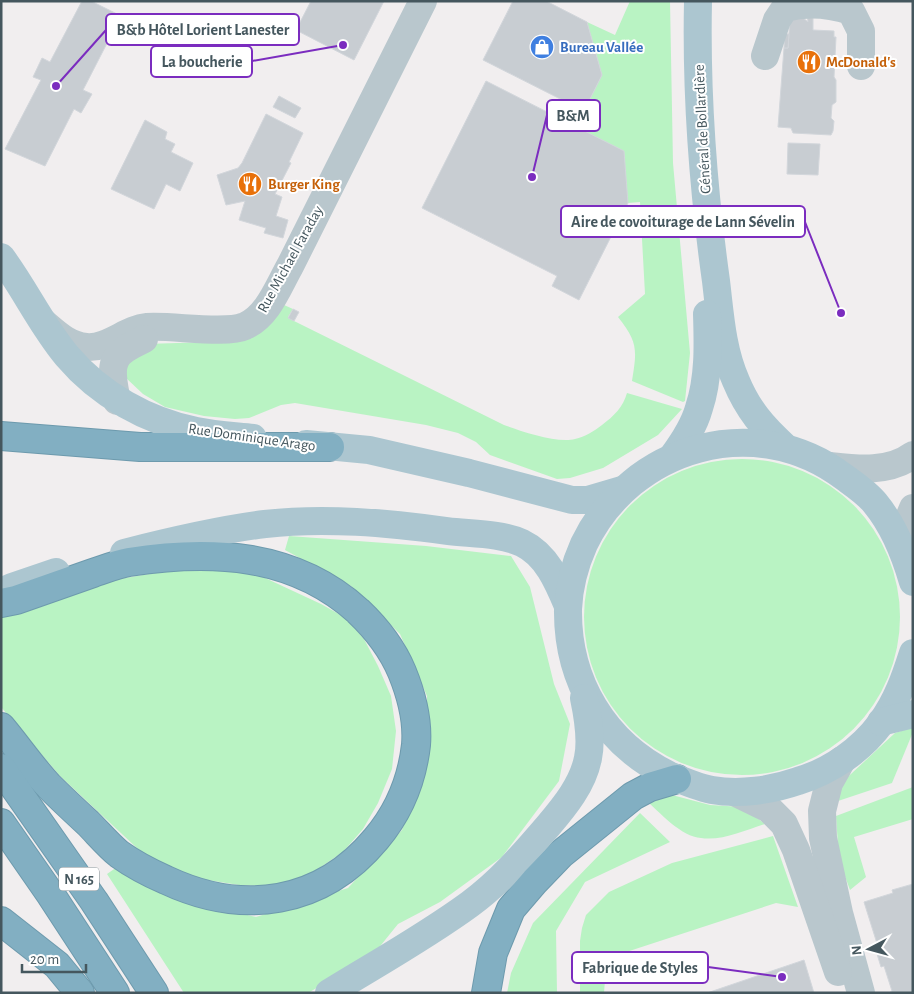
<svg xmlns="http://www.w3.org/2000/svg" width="914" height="994" viewBox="0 0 914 994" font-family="'Alegreya Sans',sans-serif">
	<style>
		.green { fill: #b9f3c3 }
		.building { fill: #c8cdd2; stroke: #d2d6db }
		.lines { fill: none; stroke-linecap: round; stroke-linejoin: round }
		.highway-casing { stroke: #6d9aad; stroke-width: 30 }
		.minor { stroke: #b9c7cd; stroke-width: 28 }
		.major { stroke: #acc6d0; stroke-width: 28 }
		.highway { stroke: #82afc2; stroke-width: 28 }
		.labels { text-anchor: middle; stroke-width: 4; stroke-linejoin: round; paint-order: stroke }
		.shield { fill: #fff; stroke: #7d898e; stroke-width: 1 }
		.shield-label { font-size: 14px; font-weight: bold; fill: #45575e }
		.shop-label { font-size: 15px; font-weight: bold; fill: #366cbe; stroke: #fff; text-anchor: start }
		.food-label { font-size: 15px; font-weight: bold; fill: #c56008; stroke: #fff; text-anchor: start }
		.street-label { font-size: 15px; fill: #45575e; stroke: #fff }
		.leader { fill: none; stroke: #7b2cbf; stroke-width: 2 }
		.callout-dot { fill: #7b2cbf; stroke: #fff; stroke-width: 2 }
		.callout { fill: #fff; stroke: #7b2cbf; stroke-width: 2 }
		.callout-label { font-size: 16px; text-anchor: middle; font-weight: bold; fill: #45575e }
	</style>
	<rect width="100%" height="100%" fill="#f1eeef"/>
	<g class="green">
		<path d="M630 1H670L673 163 690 353 685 401 683 402 632 381C637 350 638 342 618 317L645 294 640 202 628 203 576 127 602 75 587 22 615 35Z"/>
		<path d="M284 305 293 309 288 317 294 321 504 425C521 431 558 444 575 439 585 437 594 431 602 425 614 416 623 407 627 393L682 409 658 435 603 468 570 478 557 479 490 455 476 442 458 433 426 425 295 403 281 405 249 418 235 419 204 416 165 407 143 394 125 377V360L145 344 210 342Z"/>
		<circle cx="742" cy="617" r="158"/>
		<path d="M289 536 426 546 511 556 530 587 554 684 570 724 559 781 502 857 440 902 398 924 373 955 308 993H184L107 874 117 867 177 899 256 917 348 888 402 830 427 762V696L400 634 351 586 285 550Z"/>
		<path d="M205 569 232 570 263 577 321 604 346 618 364 639 378 666 391 696 396 731 392 769 378 803 363 829 343 852 315 871 278 887 239 885 201 879 168 867 139 850 60 776 1 707V617L119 579 167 571Z"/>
		<path d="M913 727V732L892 783 832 803 837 787 895 733Z"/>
		<path d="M913 787V819L854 837 866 877 850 890 839 860 836 816Z"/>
		<path d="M672 795 710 805 743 807 765 824C737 833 706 849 679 829 668 822 659 812 649 803Z"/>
		<path d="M640 813 670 842 585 882 556 931 557 993H507L511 973 533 923Z"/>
		<path d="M773 836 798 907 776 903 611 957 605 980 604 993H580V941L582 928 586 915 609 892 672 863Z"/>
	</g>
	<g class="building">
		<path d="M82 1H91L121 16 83 90 92 94 81 113 74 109 45 166 5 149 41 80 33 77 42 58 50 62Z"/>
		<path d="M311 1H384L354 60 296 30Z"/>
		<path d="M513 1H546L587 22 602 75 584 111 483 60Z"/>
		<path d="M807 14H813V30L834 31V37H836L834 77 836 80V102L832 105 831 118 834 121 833 131 831 135 793 133 791 128 778 127 784 48H788L790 19 801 16 808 22Z"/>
		<path d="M785 34H789L788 48H784Z"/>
		<path d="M486 81 624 151 628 203 579 300 552 286 557 276 422 208Z"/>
		<path d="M279 96 301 108 295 118 273 107Z"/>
		<path d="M266 114 303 133 289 162 291 163 275 194 282 197 276 216 288 220 283 238 264 233 266 228 239 220 245 201 226 205 217 175 238 168 242 163Z"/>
		<path d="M145 120 167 132 165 139 175 144 171 152 193 163 180 191 166 184 154 209 111 189Z"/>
		<path d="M788 143 820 144 818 175 787 174Z"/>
		<path d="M293 309 299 312 294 321 288 318Z"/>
		<path d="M913 884V993H889L892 991 884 966 881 967 877 954 880 953 864 902 893 893 892 890Z"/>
		<path d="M804 960 814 993H707Z"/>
	</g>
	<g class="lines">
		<g class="highway-casing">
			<g id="highway">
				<path d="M1 436 140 447H330"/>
				<path d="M1 603 16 600C42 591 67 582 93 573 105 569 117 564 129 562 211 549 294 553 358 611 377 629 392 648 402 672 411 694 418 721 416 745 412 780 398 813 376 839 321 905 243 916 166 880 150 873 133 864 119 854 108 845 98 833 88 823 75 811 62 799 49 786 32 768 17 746 1 727"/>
				<path d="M1 768 94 901 154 993"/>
				<path d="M1 823 51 895 115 993"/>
				<path d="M1 921 57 965 80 993"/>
				<path d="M486 993 493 953 511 909 535 881 561 854 633 796 650 787 677 779"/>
			</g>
		</g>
		<g class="minor">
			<path d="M765 56 777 20 785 8C807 2 829 4 851 11L861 31V66"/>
			<path d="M44 323C57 334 68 345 86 347 108 349 126 329 147 327 172 325 226 335 245 326 268 316 278 287 290 266L423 1"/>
			<path d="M117 401C114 385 107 362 123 351 129 346 137 343 144 339"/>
			<path d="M830 466C857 469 889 473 913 455"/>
			<path d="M905 555 906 525 913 508"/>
			<path d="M842 760 829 783 822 811 823 838 839 913 861 993"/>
			<path d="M734 792 769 809 784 824 796 850 838 972"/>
		</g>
		<g class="major">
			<path d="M698 1C696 95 703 188 716 281 720 314 722 350 736 381 748 410 763 427 785 447"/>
			<path d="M1 257C25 289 41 325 67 356 100 395 147 421 196 431 215 435 235 436 253 438"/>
			<path d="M306 444 369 450 469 473 572 500H588L622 490"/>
			<path d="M673 456C684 441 694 426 699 408 709 378 708 345 707 314"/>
			<path d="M124 553C171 541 217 530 265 524 325 517 388 523 447 531 471 534 500 533 522 543 547 555 558 582 568 606"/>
			<path d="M913 582C905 554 894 526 875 503 867 493 855 485 844 477 756 410 631 446 584 544 575 564 569 587 568 609 567 681 604 743 669 775 683 781 697 787 712 790 740 795 772 790 798 781 831 771 861 750 881 723 897 701 905 678 913 653"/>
			<path d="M1 592 12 587 56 572"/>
			<path d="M881 722 913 714"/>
			<path d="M329 993C376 964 425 937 470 904 500 882 524 854 548 826 565 806 583 784 588 758 592 739 588 717 584 698"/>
		</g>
		<use href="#highway" class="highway"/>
	</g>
	<defs>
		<g id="shop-disc" transform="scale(1.25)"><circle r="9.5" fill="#3f7fe0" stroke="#fff"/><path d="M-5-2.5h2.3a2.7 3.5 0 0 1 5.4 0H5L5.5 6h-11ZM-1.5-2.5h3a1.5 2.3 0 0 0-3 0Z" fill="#fff"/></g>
		<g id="restaurant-disc" transform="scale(1.25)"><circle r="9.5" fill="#e8710a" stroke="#fff"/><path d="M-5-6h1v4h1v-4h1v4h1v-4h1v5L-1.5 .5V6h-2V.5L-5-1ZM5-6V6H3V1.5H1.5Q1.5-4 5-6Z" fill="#fff"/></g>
	</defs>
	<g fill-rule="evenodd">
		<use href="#shop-disc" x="542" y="47"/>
		<use href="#restaurant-disc" x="809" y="62"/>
		<use href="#restaurant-disc" x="250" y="184"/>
	</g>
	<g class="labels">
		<rect class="shield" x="59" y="867.5" width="40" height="23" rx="4"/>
		<g class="shield-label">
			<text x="79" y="884">N 165</text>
		</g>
		<g class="shop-label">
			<text x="560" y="52">Bureau Vallée</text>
		</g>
		<g class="food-label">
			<text x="826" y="67">McDonald's</text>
			<text x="268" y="189">Burger King</text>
		</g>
		<g class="street-label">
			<text transform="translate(702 129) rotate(-93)" y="5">Général de Bollardière</text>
			<text transform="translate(290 259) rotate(-61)" y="5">Rue Michael Faraday</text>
			<text transform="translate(252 437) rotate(8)" y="5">Rue Dominique Arago</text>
		</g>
	</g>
	<path class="leader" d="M56 86L106 30M343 45L252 61M532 177L547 115M841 313L805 222M782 977L708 967"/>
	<g class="callout-dot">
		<circle cx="56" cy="86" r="5"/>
		<circle cx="343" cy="45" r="5"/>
		<circle cx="532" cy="177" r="5"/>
		<circle cx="841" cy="313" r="5"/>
		<circle cx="782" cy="977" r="5"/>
	</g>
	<g class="callout">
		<rect x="106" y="14" width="193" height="31" rx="5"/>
		<rect x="151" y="46" width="101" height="31" rx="5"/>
		<rect x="547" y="100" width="53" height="31" rx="5"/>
		<rect x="561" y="206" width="244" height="31" rx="5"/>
		<rect x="572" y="952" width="136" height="31" rx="5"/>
	</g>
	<g class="callout-label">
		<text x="203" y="35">B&amp;b Hôtel Lorient Lanester</text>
		<text x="202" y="67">La boucherie</text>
		<text x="573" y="121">B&amp;M</text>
		<text x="683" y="227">Aire de covoiturage de Lann Sévelin</text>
		<text x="640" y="973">Fabrique de Styles</text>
	</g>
	<rect width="914" height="994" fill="none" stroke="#45575e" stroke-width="5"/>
	<g transform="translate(869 949) rotate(264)" stroke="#ffffff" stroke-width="4" paint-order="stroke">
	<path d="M0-4L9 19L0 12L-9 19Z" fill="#45575e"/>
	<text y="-8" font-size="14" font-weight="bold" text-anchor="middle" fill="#45575e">N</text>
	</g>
	<path d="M22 964v8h64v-8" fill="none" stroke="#45575e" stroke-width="2.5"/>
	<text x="30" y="964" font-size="15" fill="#45575e" stroke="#ffffff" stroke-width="4" paint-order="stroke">20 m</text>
</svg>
